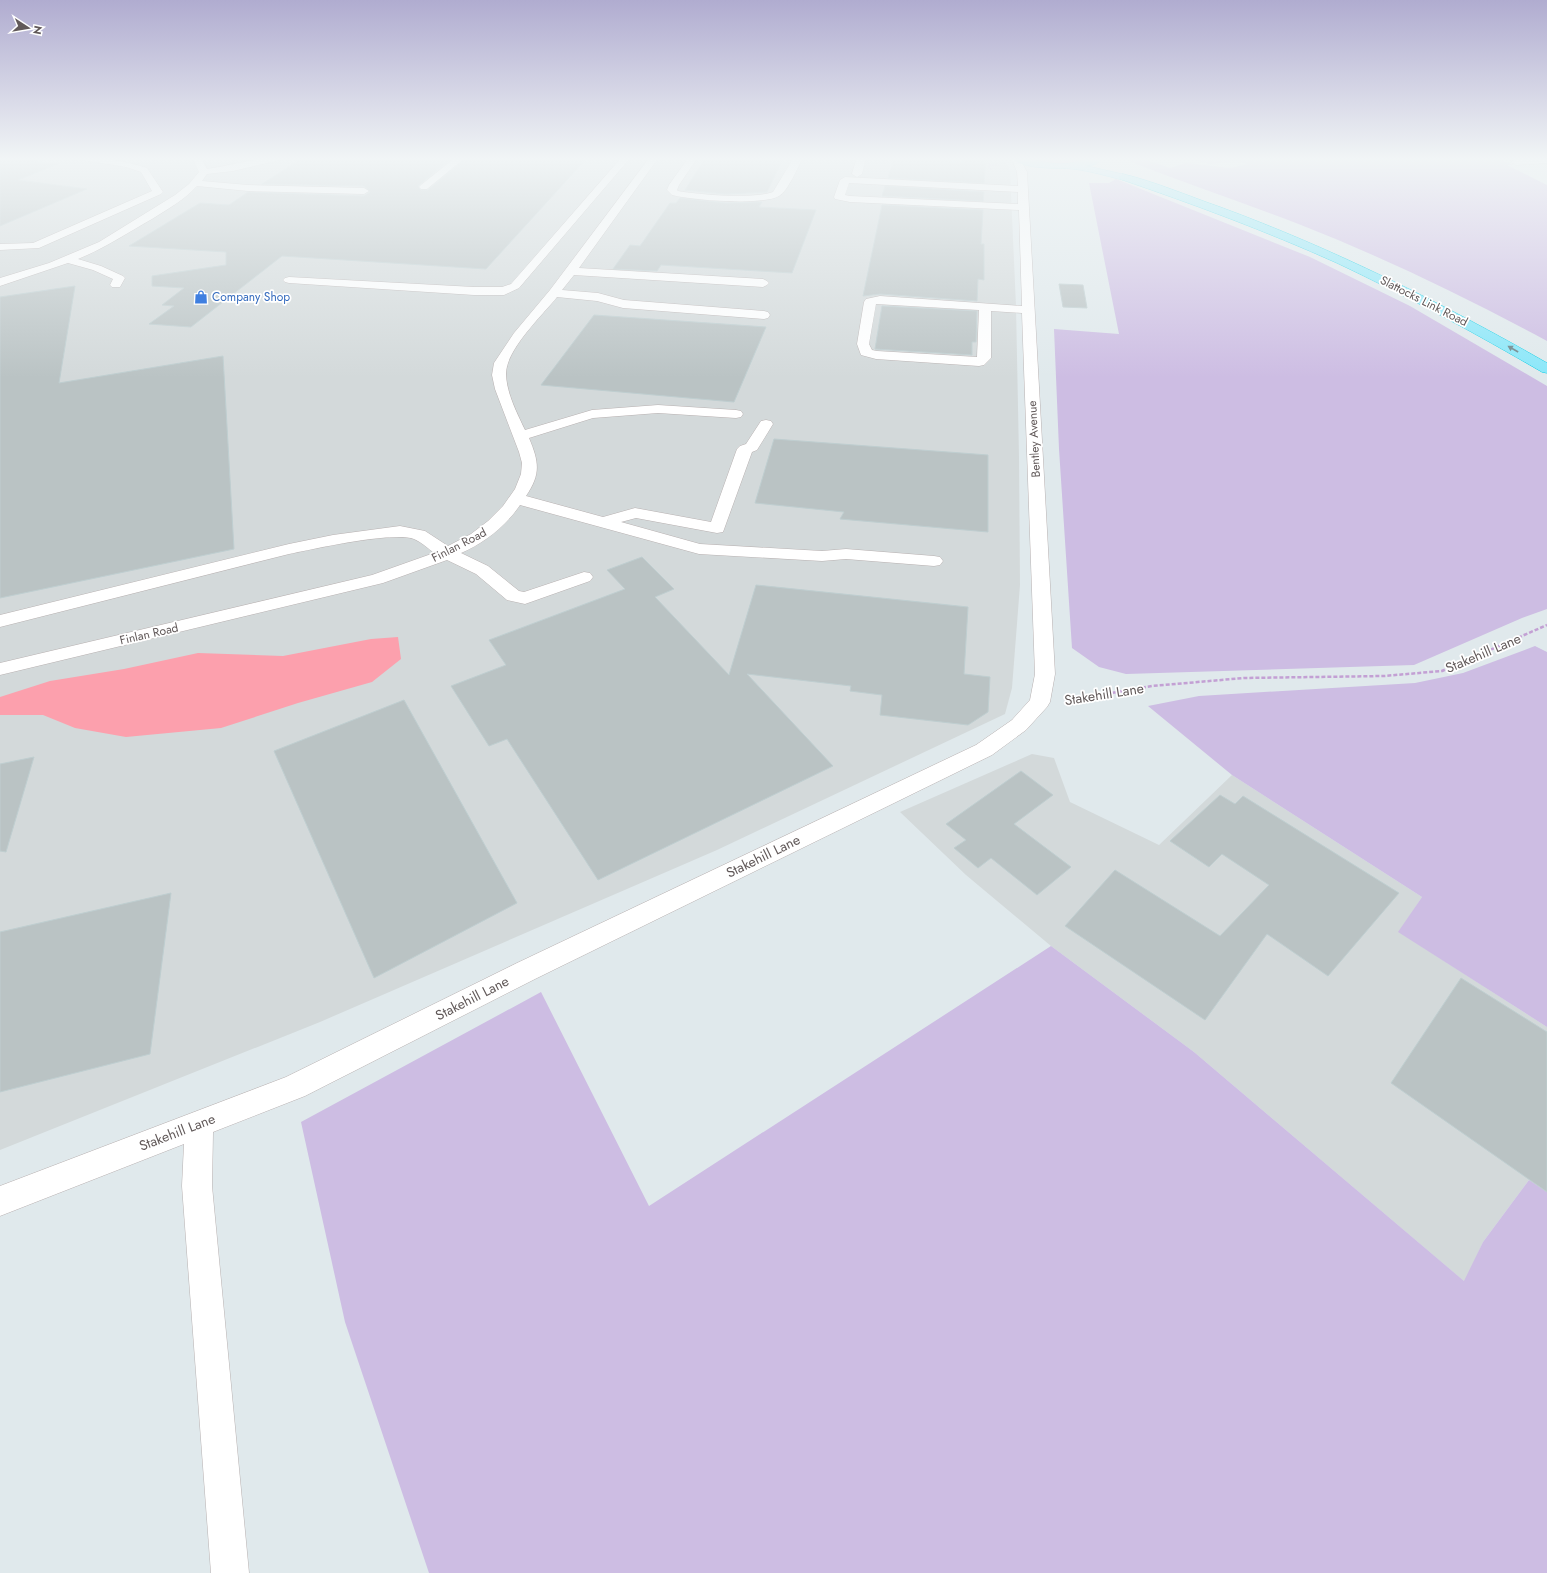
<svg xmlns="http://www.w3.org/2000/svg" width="1547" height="1573" viewBox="0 0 1547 1573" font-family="Jost,sans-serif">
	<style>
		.industrial { fill: #d3d9da }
		.green { fill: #cdbde3 }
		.water { fill: #fca0ad }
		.building { fill: #bac3c4; stroke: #bfced0 }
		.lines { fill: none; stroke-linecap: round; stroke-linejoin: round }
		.minor-casing { stroke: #b8b1b1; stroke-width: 1 }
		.major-casing { stroke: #59d8ec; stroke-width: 1 }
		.highway-casing { stroke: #07cde4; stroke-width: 1 }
		.path-far1 { stroke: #c3a0d4; stroke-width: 1; stroke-dasharray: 2 1; stroke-linecap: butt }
		.path { stroke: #c3a0d4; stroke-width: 2.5; stroke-dasharray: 4 2; stroke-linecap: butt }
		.minor { fill: #fff; fill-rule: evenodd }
		.major { fill: #a5e6fc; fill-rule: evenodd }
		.highway { fill: #8ae7f9; fill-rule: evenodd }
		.oneway { fill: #6d8489 }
		.labels { text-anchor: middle; stroke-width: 3.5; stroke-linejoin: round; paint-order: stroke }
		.far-shop-label { font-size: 12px; fill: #366cbe; stroke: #fff; text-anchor: start }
		.far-street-label { font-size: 12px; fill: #615959; stroke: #fff }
		.street-label { font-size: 14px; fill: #615959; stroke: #fff }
	</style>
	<rect width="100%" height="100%" fill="#e0e9ec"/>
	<g class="industrial">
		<path d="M0 157H999L1008 166 1010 171 1016 306 1019 457 1020 585 1012 688 1005 714 717 850 320 1022 0 1150Z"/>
		<path d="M1032 754 1054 758 1070 802 1159 845 1232 775 1422 897 1399 932 1547 1027V1192L1529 1180 1483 1242 1465 1282 1194 1052 1051 946 966 875 900 812Z"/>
	</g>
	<g class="green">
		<path d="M1025 157H1092C1077 169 1042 163 1025 157Z"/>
		<path d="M1124 157H1138L1170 168 1186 163 1230 168 1248 164 1236 161 1210 164 1197 161 1205 157H1495L1513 165H1507L1547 185V341C1467 298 1385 258 1301 225 1245 203 1187 184 1131 162Z"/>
		<path d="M1116 179 1310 257 1410 306 1547 386V609L1522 618 1414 665 1126 674 1099 667 1072 648 1059 449 1054 329 1119 334 1089 183H1109Z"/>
		<path d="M1535 646 1547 652V1027L1398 932 1422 897 1232 775 1148 706 1199 696 1415 683 1463 673Z"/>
		<path d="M1051 946 1194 1052 1464 1281 1483 1242 1529 1180 1547 1192V1573H429L345 1322 301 1122 541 992 649 1206Z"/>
	</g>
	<path class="water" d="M398 637 401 659 372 682 298 703 221 728 126 737 75 728 43 715H0V697L50 681 124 669 198 653 283 656 371 639Z"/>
	<g class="building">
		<path d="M0 157 58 164 18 180 87 189 0 226Z"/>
		<path d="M304 157H453L418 186 421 190H428L467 157H588L486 269 282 256 191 327 149 324 174 306 162 305 184 288 152 286V276L226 265V252L129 246 200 203 229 205 248 192 364 196 370 192 364 186 262 184Z"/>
		<path d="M706 157H784L767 192 726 194 685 190Z"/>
		<path d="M894 158 963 162 964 158 986 159 984 183 888 178Z"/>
		<path d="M885 186 984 192 983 201 882 196Z"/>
		<path d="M680 198 726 203 762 202 759 207 816 210 792 273 661 265 657 271 613 269 630 245 640 246 670 203H676Z"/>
		<path d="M882 205 983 210 981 244H984V280L978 279 977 301 880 294 863 296Z"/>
		<path d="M1059 284 1083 285 1087 308 1063 307Z"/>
		<path d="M75 286 59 383 223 356 234 549 0 598V297Z"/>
		<path d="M882 306 977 311 976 342H972V355L875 349Z"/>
		<path d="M594 315 766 327 734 402 541 385Z"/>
		<path d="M774 439 988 455V532L840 519 844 512 755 503Z"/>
		<path d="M642 557 674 589 655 597 729 675 756 585 968 607 964 674 990 677 988 712 968 725 880 715 882 695 850 691 851 686 747 674 833 766 598 880 507 739 489 746 451 686 506 665 489 640 625 589 607 570Z"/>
		<path d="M404 700 517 903 374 978 274 751Z"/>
		<path d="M34 757 6 852 0 851V764Z"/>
		<path d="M1021 771 1053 795 1014 824 1071 867 1037 895 991 858 978 868 954 848 966 840 946 824Z"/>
		<path d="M1220 795 1235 804 1243 796 1399 893 1328 976 1267 934 1205 1020 1065 926 1115 870 1220 936 1269 885 1222 854 1209 867 1170 841Z"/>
		<path d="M171 893 150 1054 0 1092V932Z"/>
		<path d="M1461 978 1547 1032V1192L1391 1083Z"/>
	</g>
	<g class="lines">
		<g class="minor-casing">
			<g id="minor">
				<path d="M79 157C103 157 124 161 147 168L163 192 161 194 39 248 0 250V244L33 243 152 191 141 172 126 167 83 160Z"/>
				<path d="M192 157H201L207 169C233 165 259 157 285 157L284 159 233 171 207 174 202 181 248 185 364 188 369 191 364 194 248 191 197 186C184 200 168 209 152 219 127 233 105 248 78 259L101 266 123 276 125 278 120 287H112L110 285 113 279 93 270 68 263 0 286V278L49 263 99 242 175 195 189 184 199 172Z"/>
				<path d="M456 157H466L427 189H421L419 187 421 185Z"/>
				<path d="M622 157H631L519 288 504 295H474L289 283 285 282 283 280 285 278 289 277 474 287H502L511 284Z"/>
				<path d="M650 157H659L579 268 763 279 767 281 769 283 767 285 763 287 574 275 562 290 598 293 624 300 764 311 768 312 770 315 768 318 764 319 623 308 597 301 557 297C542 316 505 350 506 375 507 394 517 413 525 430L592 410 658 405 736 410 741 411 743 414 741 417 736 418 658 413 593 418 529 438C539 462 541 474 526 496L603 517 635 508 711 522 737 449 740 446 746 444 761 421 766 420 771 421 773 424 757 450 752 452 723 532 717 533 636 518 621 522 700 544 822 551 846 549 934 556 940 557 943 561 940 565 934 566 846 559 822 561 699 554 520 505C506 526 484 543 461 553L488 566 519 591 524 592 584 572 590 573 593 577 590 581 525 604 507 600 476 574 447 560 383 583 0 675V663L372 575 434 553C428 548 421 542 414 539 394 531 313 549 289 554L0 627V615L289 544 333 535 400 526 425 531 448 546 471 534 488 521 503 506 515 489 521 474 522 463 519 452 495 389 492 375 494 363 514 333 550 290Z"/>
				<path d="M689 157H698L679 185 677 190 678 191C700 195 753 199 773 192L794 157H803C798 167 788 191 779 196 762 206 691 200 672 195L667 190 669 185Z"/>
				<path d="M857 157H866L862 174 857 177 852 174Z"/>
				<path d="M1011 157H1019L1027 172 1055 674 1050 702 1047 707 1026 730 992 755 535 979 305 1096 213 1132 212 1186 249 1573H211L182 1186 184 1144 0 1216V1186L286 1077 517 963 976 745 1012 720 1030 700 1035 674 1022 313 991 311V358L984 365 979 366 876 359 861 355 857 344 864 302 866 299 880 296 1022 306 1019 210 850 202 835 199 834 197 840 180 845 177 1018 186 1017 172ZM849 183 1018 192V204L850 196 845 195ZM876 304 979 310 977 357 877 351 872 350 869 344Z"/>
				<path d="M1547 157V163L1516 165 1511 162 1516 159Z"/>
			</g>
		</g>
		<g class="major-casing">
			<path id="major" d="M1010 157C1026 157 1042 163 1059 164 1077 164 1090 157 1105 157L1096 164 1087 166 1126 175 1128 177 1123 180C1107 176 1090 171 1074 169 1056 167 1024 171 1010 157Z"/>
		</g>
		<g class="highway-casing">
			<path id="highway" d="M1123 174C1156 182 1188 196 1220 207 1334 249 1442 303 1547 363V373L1542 372C1475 333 1407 296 1337 263 1266 231 1193 204 1120 179L1118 177Z"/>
		</g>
		<g class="path-far1">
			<path d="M970 158 990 159 989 168 991 169"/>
			<path d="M989 165H999"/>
		</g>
		<path class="path" d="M1065 701 1152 686 1244 678 1384 676 1442 671 1547 625"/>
		<use href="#minor" class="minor"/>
		<use href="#major" class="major"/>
		<use href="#highway" class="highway"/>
	</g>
	<defs><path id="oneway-solid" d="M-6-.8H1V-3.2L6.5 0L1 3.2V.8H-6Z"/></defs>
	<use class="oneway" href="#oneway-solid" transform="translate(1513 349) rotate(-150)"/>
	<linearGradient id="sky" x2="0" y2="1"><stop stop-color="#b0acd0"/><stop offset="0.42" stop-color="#f1f5f6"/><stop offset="1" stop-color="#f1f5f6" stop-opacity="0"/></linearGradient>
	<rect width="1547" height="378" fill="url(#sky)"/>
	<defs>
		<g id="shop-bare" transform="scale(1.08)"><path d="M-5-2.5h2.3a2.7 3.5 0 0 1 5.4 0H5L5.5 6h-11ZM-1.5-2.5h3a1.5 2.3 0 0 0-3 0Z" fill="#3f7fe0" stroke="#fff" stroke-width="2.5" paint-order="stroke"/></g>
	</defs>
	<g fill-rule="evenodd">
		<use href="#shop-bare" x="201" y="297"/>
	</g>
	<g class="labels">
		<g class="far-shop-label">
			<text x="212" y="301">Company Shop</text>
		</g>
		<g class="far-street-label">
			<text transform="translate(1424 301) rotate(27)" y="4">Slattocks Link Road</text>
			<text transform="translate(1034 439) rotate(-93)" y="4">Bentley Avenue</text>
			<text transform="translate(459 545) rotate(-27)" y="4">Finlan Road</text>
			<text transform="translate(149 634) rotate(-13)" y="4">Finlan Road</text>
		</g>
		<g class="street-label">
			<text transform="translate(1483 653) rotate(-23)" y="5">Stakehill Lane</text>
			<text transform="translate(1104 694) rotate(-9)" y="5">Stakehill Lane</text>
			<text transform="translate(763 856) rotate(-26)" y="5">Stakehill Lane</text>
			<text transform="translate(472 998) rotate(-27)" y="5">Stakehill Lane</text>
			<text transform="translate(177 1132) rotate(-21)" y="5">Stakehill Lane</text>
		</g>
	</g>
	<g transform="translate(28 28) rotate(102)" stroke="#ffffff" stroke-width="3" paint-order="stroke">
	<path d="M0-3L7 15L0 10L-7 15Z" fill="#615959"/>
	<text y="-6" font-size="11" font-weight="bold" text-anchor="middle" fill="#615959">N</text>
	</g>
</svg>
